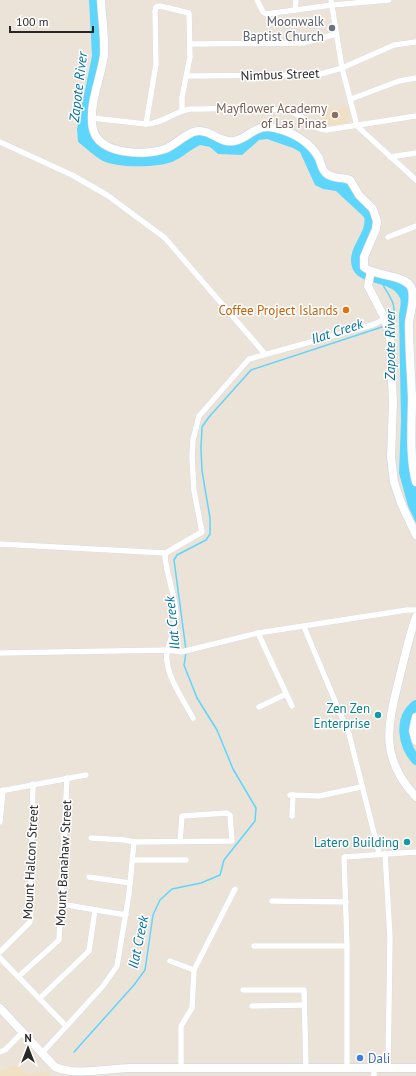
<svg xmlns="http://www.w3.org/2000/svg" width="416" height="1076" viewBox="0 0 416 1076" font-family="'PT Sans',sans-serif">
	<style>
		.education { fill: #f0e1c5 }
		.water { fill: #5ed5fb }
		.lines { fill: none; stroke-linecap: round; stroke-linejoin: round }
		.stream { stroke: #5ed5fb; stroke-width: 1.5 }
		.river { stroke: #5ed5fb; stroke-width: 10 }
		.street-casing { stroke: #cdd2e3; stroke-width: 6 }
		.secondary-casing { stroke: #cdd2e3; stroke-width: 9 }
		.street { stroke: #fff; stroke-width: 5.5 }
		.secondary { stroke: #fff; stroke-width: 8 }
		.worship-dot { fill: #6b7280; stroke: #fff; stroke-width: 1.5 }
		.education-dot { fill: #8d6e63; stroke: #fff; stroke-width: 1.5 }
		.food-dot { fill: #e8710a; stroke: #fff; stroke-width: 1.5 }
		.culture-dot { fill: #0f9aa8; stroke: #fff; stroke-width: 1.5 }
		.shop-dot { fill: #3f7fe0; stroke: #fff; stroke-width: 1.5 }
		.labels { text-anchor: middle; stroke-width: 3; stroke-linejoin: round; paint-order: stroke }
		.worship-label { font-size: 13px; fill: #5b616d; stroke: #fff; text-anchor: end }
		.street-label { font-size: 13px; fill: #282828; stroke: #fff }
		.education-label { font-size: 13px; fill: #785e54; stroke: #fff; text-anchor: end }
		.food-label { font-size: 13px; fill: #c56008; stroke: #fff; text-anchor: end }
		.culture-label { font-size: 13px; fill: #0d838f; stroke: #fff; text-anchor: end }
		.shop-label { font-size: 13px; fill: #366cbe; stroke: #fff; text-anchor: start }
		.water-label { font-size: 14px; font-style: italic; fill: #0070a4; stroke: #fff }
	</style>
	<rect width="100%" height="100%" fill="#ece3d8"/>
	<g class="education">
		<path d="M348 107 350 119 346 124 322 126 321 110Z"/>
		<path d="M15 1065 29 1074 47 1072 50 1076H0V1071Z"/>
	</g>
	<path class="water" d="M89 0H100L103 56 90 120 92 137 109 148 171 151 193 136 206 133 222 141 259 130 275 129 307 145 326 177 350 183C352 191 355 197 361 203 365 208 373 212 374 220 374 231 367 237 364 246 362 253 362 258 363 265L400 281 411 290 409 467 416 487V523L408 506 399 473 401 420 399 316C399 311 402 303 400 298 392 279 358 287 352 267 346 248 368 233 364 217L336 191 323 189 315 185 300 152 293 148 267 139 259 140 242 155 218 154 210 147 200 145C191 149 183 157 174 161 160 168 117 168 103 161 94 156 86 148 78 142L77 129 92 56Z"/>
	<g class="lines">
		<g class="stream">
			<path d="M383 285C389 296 401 309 389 322"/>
			<path d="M186 650 174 560 177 555 206 540 210 534V518L202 471 201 448 202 427 209 417 251 370 385 326"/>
			<path d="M74 1052 134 985 145 970 153 915 160 900 172 889 201 883 220 875 224 860 255 821 256 808 233 769 217 730 197 698 184 665 186 653"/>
		</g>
		<path class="river" d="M416 705C398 719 403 745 416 760"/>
		<g class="street-casing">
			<g id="street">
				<path d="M257 0 263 12 266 14 332 5 389 0"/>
				<path d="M331 0 342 68 357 126 416 180"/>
				<path d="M295 10 296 0"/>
				<path d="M190 44 303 43 336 34"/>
				<path d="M187 76 317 75 342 68 394 45 416 42"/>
				<path d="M351 99 399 81 416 78"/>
				<path d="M92 118 146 124C163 124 174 111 191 109 220 109 259 107 288 111 303 114 313 130 326 130L416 116"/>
				<path d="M146 124 156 64 155 11 156 7 160 6 189 13 190 57 182 97V110"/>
				<path d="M0 142 72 175 107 195 165 238 265 354"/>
				<path d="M390 157 416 153"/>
				<path d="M388 237 416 226"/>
				<path d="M0 544 166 553"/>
				<path d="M304 627 349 734 379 853"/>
				<path d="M258 633 292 706"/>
				<path d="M0 653 168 650 181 652 258 633 407 610H416"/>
				<path d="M259 707 286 694"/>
				<path d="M193 718C184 701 164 673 167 653 169 640 177 628 176 614 175 595 167 576 165 557L166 553 169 551 202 532 194 491 192 457 193 440 199 416 249 359 372 325 385 319"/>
				<path d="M0 791 86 775"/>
				<path d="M290 795 319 796 361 787"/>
				<path d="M292 816 293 795"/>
				<path d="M0 822 3 790"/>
				<path d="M134 842 232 841 230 815 227 813 182 816 180 842"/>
				<path d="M385 853 390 937 388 1068"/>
				<path d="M133 860H186"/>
				<path d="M89 877 130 883"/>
				<path d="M272 901 346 902"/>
				<path d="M61 904 126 915"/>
				<path d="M254 946H347L344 857 416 852"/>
				<path d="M347 946V1068"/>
				<path d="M0 952 30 922 33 784"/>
				<path d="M0 958 66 1026"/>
				<path d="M170 961 194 970"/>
				<path d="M18 977 59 940 67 778"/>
				<path d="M243 990H304L306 1068"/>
				<path d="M40 998 89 951 95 910"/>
				<path d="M252 1006 304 1005"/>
				<path d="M0 1052 5 1050 23 1032"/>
				<path d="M43 1052 103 986 117 966 129 894 134 842 125 840 91 838"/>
				<path d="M181 1068V1026L192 1008 194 970 235 889"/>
				<path d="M374 1076V1068"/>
			</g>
		</g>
		<g class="secondary-casing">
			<g id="secondary">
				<path d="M101 0C102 18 105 37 104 55 101 78 88 105 93 129 99 155 145 156 165 149 175 145 183 136 193 132 210 127 219 144 234 141 250 138 255 123 275 128 293 132 310 142 319 158 321 163 322 171 327 174 334 179 343 177 350 180L359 195 373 209 377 221 376 229 364 257V267C376 277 403 274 411 287 416 297 410 312 409 323 409 348 411 372 412 397 412 425 409 455 416 482"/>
				<path d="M371 271 368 286 385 319 390 339 393 402 391 458 394 482 401 503 416 535"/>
				<path d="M416 617C409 636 405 656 400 675 388 725 378 756 416 797"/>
				<path d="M416 717 413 731 416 741"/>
				<path d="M0 1008 55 1067C75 1076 106 1069 129 1068H416"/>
			</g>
		</g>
		<use href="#street" class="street"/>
		<use href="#secondary" class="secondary"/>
	</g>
	<circle class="worship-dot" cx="332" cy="28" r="4"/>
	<circle class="education-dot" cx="335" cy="115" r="4"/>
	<circle class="food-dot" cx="346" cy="310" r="4"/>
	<g class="culture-dot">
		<circle cx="378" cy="715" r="4"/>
		<circle cx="407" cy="842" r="4"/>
	</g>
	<circle class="shop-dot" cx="360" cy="1058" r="4"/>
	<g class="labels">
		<g class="worship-label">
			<text x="324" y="26">Moonwalk<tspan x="324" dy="15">Baptist Church</tspan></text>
		</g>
		<g class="street-label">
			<text transform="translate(280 74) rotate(-2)" y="5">Nimbus Street</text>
			<text transform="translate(30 862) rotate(-87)" y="5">Mount Halcon Street</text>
			<text transform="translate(63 863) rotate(-87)" y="5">Mount Banahaw Street</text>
		</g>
		<g class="education-label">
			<text x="327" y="113">Mayflower Academy<tspan x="327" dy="15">of Las Pinas</tspan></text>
		</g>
		<g class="food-label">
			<text x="338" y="315">Coffee Project Islands</text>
		</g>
		<g class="culture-label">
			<text x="370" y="713">Zen Zen<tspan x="370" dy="15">Enterprise</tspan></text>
			<text x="399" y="847">Latero Building</text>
		</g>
		<g class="shop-label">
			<text x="368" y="1063">Dali</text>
		</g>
		<g class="water-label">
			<text transform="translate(78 87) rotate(-83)" y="5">Zapote River</text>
			<text transform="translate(337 331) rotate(-18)" y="5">Ilat Creek</text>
			<text transform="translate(390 345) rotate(-90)" y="5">Zapote River</text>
			<text transform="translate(172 623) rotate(-96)" y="5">Ilat Creek</text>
			<text transform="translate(138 942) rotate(-78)" y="5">Ilat Creek</text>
		</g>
	</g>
	<g transform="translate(28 1048)" stroke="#ffffff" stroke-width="3" paint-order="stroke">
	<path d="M0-3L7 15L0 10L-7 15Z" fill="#282828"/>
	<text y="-6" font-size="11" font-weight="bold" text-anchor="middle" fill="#282828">N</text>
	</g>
	<path d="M10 26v6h83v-6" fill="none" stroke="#282828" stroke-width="2"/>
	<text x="16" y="26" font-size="12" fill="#282828" stroke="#ffffff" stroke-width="3" paint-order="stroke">100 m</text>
</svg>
